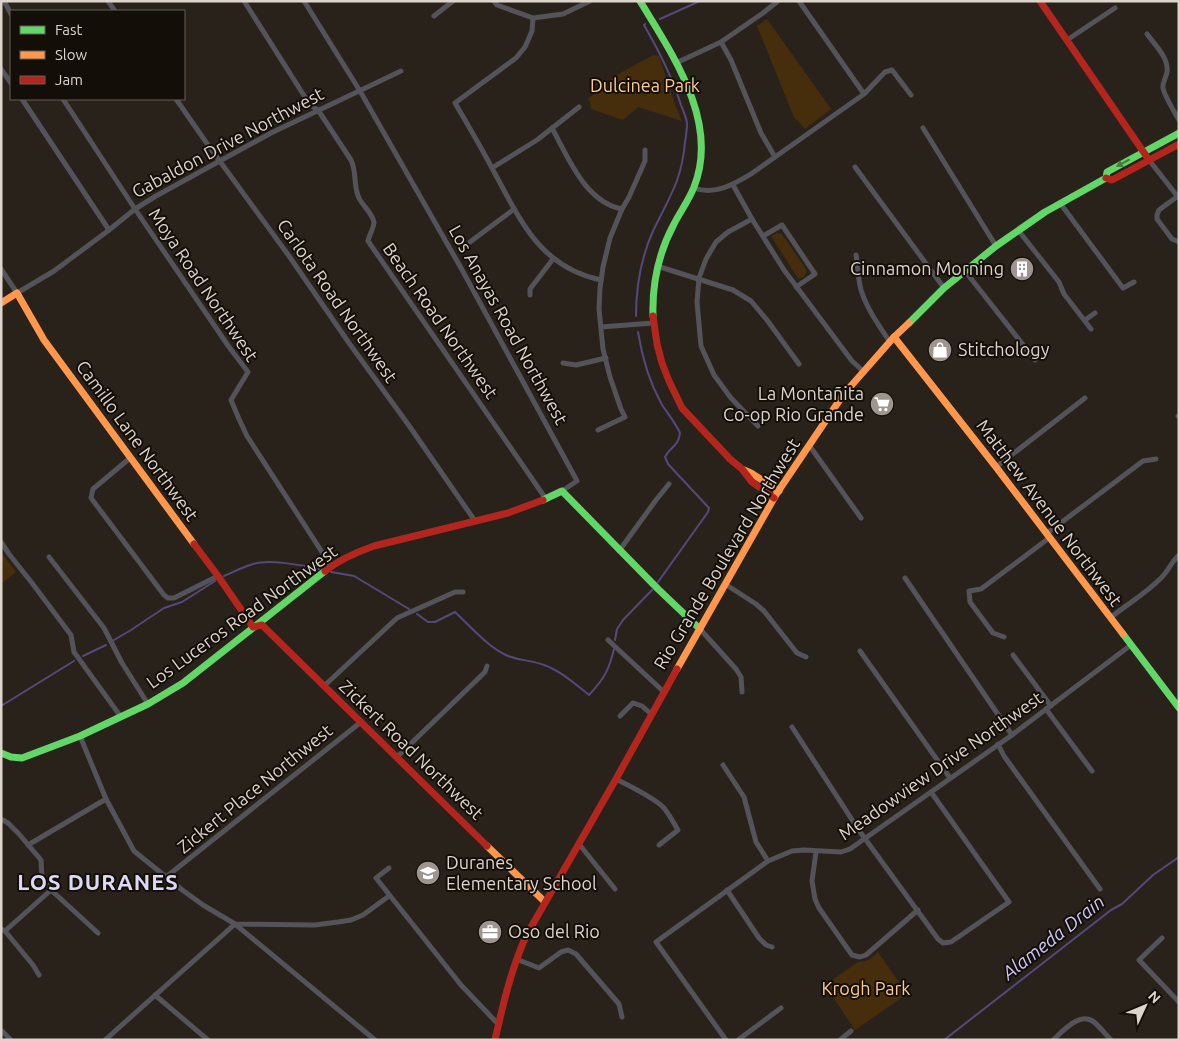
<svg xmlns="http://www.w3.org/2000/svg" width="1180" height="1041" viewBox="0 0 1180 1041" font-family="Ubuntu,sans-serif">
	<style>
		.green { fill: #462d0b }
		.lines { fill: none; stroke-linecap: round; stroke-linejoin: round }
		.stream { stroke: #53497b; stroke-width: 2 }
		.street { stroke: #55535a; stroke-width: 5 }
		.fast { stroke: #63d668; stroke-width: 7 }
		.slow { stroke: #ff974d; stroke-width: 7 }
		.jam { stroke: #b3261e; stroke-width: 7 }
		.oneway { fill: #3f7c3d }
		.labels { text-anchor: middle; stroke-width: 4; stroke-linejoin: round; paint-order: stroke }
		.park-label { font-size: 18px; fill: #ffcc90; stroke: #130e08 }
		.street-label { font-size: 18px; fill: #ddd5cc; stroke: #130e08 }
		.poi-label { font-size: 18px; fill: #ddd5cc; stroke: #130e08; text-anchor: start }
		.water-label { font-size: 19px; font-style: italic; fill: #cec7fb; stroke: #130e08 }
		.district-label { font-size: 22px; font-weight: bold; letter-spacing: 1px; fill: #dcd9f6; stroke: #130e08 }
	</style>
	<rect width="100%" height="100%" fill="#29221b"/>
	<g class="green">
		<path d="M767 19 831 109 805 129 794 117 757 26Z"/>
		<path d="M653 55 659 56 676 107 682 121 638 107 623 120 591 109 590 102 588 99 615 76Z"/>
		<path d="M777 233 782 234 806 269C807 275 804 278 798 278L771 236Z"/>
		<path d="M1 552 16 572 1 584Z"/>
		<path d="M878 952 907 994 855 1030 825 985 858 962 865 961 870 959Z"/>
	</g>
	<g class="lines">
		<g class="stream">
			<path d="M660 19 700 1"/>
			<path d="M636 316C636 287 641 258 653 231 669 198 682 180 685 142 686 136 687 129 687 123 686 117 683 110 681 105 672 76 659 51 644 25L645 24"/>
			<path d="M638 332C642 357 649 381 661 403 667 413 675 422 680 433 678 448 670 446 665 457L668 464 709 508 708 512 658 582"/>
			<path d="M331 572 354 576 409 609"/>
			<path d="M224 576C233 572 243 567 253 564 269 559 302 565 319 569"/>
			<path d="M417 614 428 622H435L455 612C470 626 488 647 506 655 518 661 532 660 544 665 561 671 575 684 589 695 604 679 609 670 614 649"/>
			<path d="M114 640 131 630 164 608 182 602 215 581"/>
			<path d="M615 640 617 629 623 620 652 590"/>
			<path d="M83 656 106 645"/>
			<path d="M1 706 74 661"/>
			<path d="M944 1040 1111 910 1122 904 1153 875 1179 857"/>
		</g>
		<g class="street">
			<path d="M4 1 11 14"/>
			<path d="M108 1 115 11"/>
			<path d="M244 1 310 105 318 110 351 160C357 172 353 186 359 198 363 206 372 213 374 222 374 228 369 235 368 241L546 499"/>
			<path d="M304 1 360 91 461 268 576 479 577 481 562 491"/>
			<path d="M494 1 497 5 533 18 563 14 590 1"/>
			<path d="M799 1 864 94"/>
			<path d="M434 16 453 1"/>
			<path d="M533 18 532 31 525 47 516 58 455 103C468 125 481 147 493 170 520 219 539 267 601 280"/>
			<path d="M1147 34C1155 45 1169 58 1167 72 1166 78 1162 83 1163 88 1164 95 1175 113 1179 120"/>
			<path d="M1067 40 1115 8"/>
			<path d="M721 42 731 60 761 133 775 157"/>
			<path d="M676 63 721 42 763 13 778 1"/>
			<path d="M1 69 11 83"/>
			<path d="M22 99 109 230"/>
			<path d="M63 99 135 209 229 347 248 372 231 400 239 419 247 436 331 566"/>
			<path d="M176 99 208 145 289 256 349 343 410 427 475 521"/>
			<path d="M552 128C568 157 585 202 622 209"/>
			<path d="M923 128 996 246"/>
			<path d="M1149 160 1178 197"/>
			<path d="M855 167 944 288"/>
			<path d="M492 168 537 140 579 107"/>
			<path d="M733 185 752 219 784 270 852 361 863 371"/>
			<path d="M694 188C714 196 734 184 751 174L864 94 885 72 892 70 911 95"/>
			<path d="M1178 196 1159 210 1157 215V219L1172 239 1179 242"/>
			<path d="M1060 203 1123 288 1134 282"/>
			<path d="M752 219 728 232 716 242 706 259 699 278 697 302 701 346 714 375 731 398 758 426"/>
			<path d="M1018 230 1059 282 1064 294 1091 329"/>
			<path d="M763 236 782 225 815 274 796 287"/>
			<path d="M470 242 514 209"/>
			<path d="M856 255C858 267 858 279 861 290 867 309 879 326 890 342"/>
			<path d="M657 266 733 290 751 301 767 320 799 364"/>
			<path d="M1 269 17 293 54 271 109 230 135 209 156 196 271 133 401 71"/>
			<path d="M965 271 1035 360"/>
			<path d="M530 295V289L553 259"/>
			<path d="M1085 320 1095 313"/>
			<path d="M601 327 653 323"/>
			<path d="M563 363 576 365 606 358"/>
			<path d="M1178 416H1179"/>
			<path d="M598 430 625 417 621 409 610 377 603 349 599 309 600 288 603 267 610 238 622 209 629 197 645 161V150"/>
			<path d="M809 445 861 518"/>
			<path d="M130 458 93 489 91 498 164 595 168 598H174L218 576"/>
			<path d="M996 467 1085 398"/>
			<path d="M1046 534 1143 461 1156 459"/>
			<path d="M1 542 9 554 32 583 71 635 74 652 121 717"/>
			<path d="M619 551 656 500 669 484"/>
			<path d="M49 557 104 628 122 663 148 704"/>
			<path d="M905 578 1012 735"/>
			<path d="M725 584 756 604 764 611 797 653 806 657"/>
			<path d="M1110 618C1126 605 1145 594 1160 579 1169 571 1170 563 1179 555"/>
			<path d="M700 629 736 669 741 677 742 692"/>
			<path d="M1004 637 993 633 970 602 969 591 981 589 1049 538"/>
			<path d="M608 640 664 692"/>
			<path d="M860 651 950 778"/>
			<path d="M1013 655 1051 706"/>
			<path d="M324 686 397 618 455 592H463"/>
			<path d="M1046 709 1092 771"/>
			<path d="M620 716 633 703 642 706 651 714"/>
			<path d="M792 727 858 829 938 939 943 943 951 942 1009 902 931 792"/>
			<path d="M80 736 106 799 134 851 181 889 203 905 235 924 315 925 338 922 351 920 363 915 389 896"/>
			<path d="M998 744 1004 756 1100 889"/>
			<path d="M397 757 485 672 487 666"/>
			<path d="M723 765 744 797 756 842 768 861"/>
			<path d="M616 779C630 786 651 796 662 806 669 813 673 822 678 830L659 845"/>
			<path d="M1 819 8 823 19 834 41 860 42 878 51 890 98 933"/>
			<path d="M579 844 615 889"/>
			<path d="M28 845 106 799"/>
			<path d="M816 852 812 881 815 899 819 908 852 955 860 957 866 955 918 910"/>
			<path d="M389 868 376 878 461 985 498 1024"/>
			<path d="M166 877 361 722"/>
			<path d="M727 890 759 938 766 945 772 947"/>
			<path d="M1 929 5 931 33 965 39 975"/>
			<path d="M5 931 51 890"/>
			<path d="M1162 938 1139 960 1179 1002"/>
			<path d="M516 959 539 968 561 952 568 950 576 954 619 1004 622 1017"/>
			<path d="M155 995 208 1040"/>
			<path d="M1 1030 11 1040"/>
			<path d="M105 1040 235 924 375 1040"/>
			<path d="M726 1040 656 942 768 861 792 851 804 850 841 852 850 849 1012 735 1131 645"/>
			<path d="M738 1040 781 1008"/>
			<path d="M840 1040 851 1031"/>
			<path d="M1053 1040C1063 1031 1080 1011 1094 1022 1100 1027 1105 1034 1111 1040"/>
		</g>
		<g class="fast">
			<path d="M640 1C672 54 720 122 694 187 689 200 680 212 674 224 659 252 652 284 653 316"/>
			<path d="M909 323 944 288 996 246 1045 212 1106 178 1107 172 1179 133"/>
			<path d="M543 500 562 491 658 589 700 629"/>
			<path d="M1123 634 1179 708"/>
			<path d="M1 753 11 757 22 758 80 736 148 704 183 683 325 571"/>
		</g>
		<g class="slow">
			<path d="M1 303 17 293 44 340 194 544"/>
			<path d="M894 337 996 467 1123 634"/>
			<path d="M744 470 751 473 779 491"/>
			<path d="M677 669 777 493 843 395 894 337 909 323"/>
			<path d="M487 846 545 902"/>
		</g>
		<g class="jam">
			<path d="M1040 1 1149 160"/>
			<path d="M1106 178 1112 180 1179 144"/>
			<path d="M653 316 657 344 662 363 669 381 682 408 730 459 742 469 752 482 774 498"/>
			<path d="M194 544 218 576 253 627 262 625 487 846"/>
			<path d="M325 571C339 560 357 552 374 546L508 513 543 500"/>
			<path d="M495 1040C503 1004 511 970 526 936L616 779 677 669"/>
		</g>
	</g>
	<defs><path id="oneway-solid" d="M-6-.8H1V-3.2L6.5 0L1 3.2V.8H-6Z" transform="scale(1.25)"/></defs>
	<use class="oneway" href="#oneway-solid" transform="translate(1123 163) rotate(152)"/>
	<defs>
		<g id="building-disc" transform="scale(1.25)"><circle r="9.5" fill="#9e968e" stroke="#130e08"/><path d="M-4-6H4V6H1V3H-1V6H-4ZM-2.5-4.3h1.7v1.8h-1.7ZM.8-4.3h1.7v1.8H.8ZM-2.5-1h1.7V.8h-1.7ZM.8-1h1.7V.8H.8Z" fill="#fff"/></g>
		<g id="shop-disc" transform="scale(1.25)"><circle r="9.5" fill="#9e968e" stroke="#130e08"/><path d="M-5-2.5h2.3a2.7 3.5 0 0 1 5.4 0H5L5.5 6h-11ZM-1.5-2.5h3a1.5 2.3 0 0 0-3 0Z" fill="#fff"/></g>
		<g id="supermarket-disc" transform="scale(1.25)"><circle r="9.5" fill="#9e968e" stroke="#130e08"/><path d="M-6-5.5h2.5l.6 2H6L4.5 2H-2.5L-4.4-4H-6ZM-1.5 3.2a1.3 1.3 0 1 0 .1 0ZM3 3.2a1.3 1.3 0 1 0 .1 0Z" fill="#fff"/></g>
		<g id="school-disc" transform="scale(1.25)"><circle r="9.5" fill="#9e968e" stroke="#130e08"/><path d="M0-5L7-2L0 1L-7-2ZM-4 1L0 2.5L4 1V4Q0 6-4 4Z" fill="#fff"/></g>
		<g id="office-disc" transform="scale(1.25)"><circle r="9.5" fill="#9e968e" stroke="#130e08"/><path d="M-6-3h4V-5.5h4V-3h4V5H-6ZM-1-4.5V-3h2v-1.5ZM-6 0V1H6V0Z" fill="#fff"/></g>
	</defs>
	<g fill-rule="evenodd">
		<use href="#building-disc" x="1022" y="269"/>
		<use href="#shop-disc" x="940" y="350"/>
		<use href="#supermarket-disc" x="882" y="404"/>
		<use href="#school-disc" x="428" y="873"/>
		<use href="#office-disc" x="490" y="932"/>
	</g>
	<g class="labels">
		<g class="park-label">
			<text x="645" y="92">Dulcinea Park</text>
			<text x="866" y="995">Krogh Park</text>
		</g>
		<g class="street-label">
			<text transform="translate(228 143) rotate(-28)" y="6">Gabaldon Drive Northwest</text>
			<text transform="translate(203 285) rotate(56)" y="6">Moya Road Northwest</text>
			<text transform="translate(337 301) rotate(55)" y="6">Carlota Road Northwest</text>
			<text transform="translate(440 321) rotate(55)" y="6">Beach Road Northwest</text>
			<text transform="translate(508 325) rotate(61)" y="6">Los Anayas Road Northwest</text>
			<text transform="translate(137 441) rotate(54)" y="6">Camillo Lane Northwest</text>
			<text transform="translate(1049 513) rotate(53)" y="6">Matthew Avenue Northwest</text>
			<text transform="translate(727 554) rotate(-59)" y="6">Rio Grande Boulevard Northwest</text>
			<text transform="translate(242 617) rotate(-36)" y="6">Los Luceros Road Northwest</text>
			<text transform="translate(411 750) rotate(44)" y="6">Zickert Road Northwest</text>
			<text transform="translate(941 766) rotate(-35)" y="6">Meadowview Drive Northwest</text>
			<text transform="translate(255 789) rotate(-39)" y="6">Zickert Place Northwest</text>
		</g>
		<g class="poi-label">
			<text x="1004" y="275" text-anchor="end">Cinnamon Morning</text>
			<text x="958" y="356">Stitchology</text>
			<text x="864" y="400" text-anchor="end">La Montañita<tspan x="864" dy="21">Co-op Rio Grande</tspan></text>
			<text x="446" y="869">Duranes<tspan x="446" dy="21">Elementary School</tspan></text>
			<text x="508" y="938">Oso del Rio</text>
		</g>
		<g class="water-label">
			<text transform="translate(1053 937) rotate(-38)" y="7">Alameda Drain</text>
		</g>
		<g class="district-label">
			<text x="98" y="890">LOS DURANES</text>
		</g>
	</g>
	<rect width="1180" height="1041" fill="none" stroke="#ddd5cc" stroke-width="5"/>
	<rect x="10" y="10" width="175" height="90" fill="#130e08" stroke="#645e56"/>
	<rect x="20" y="26" width="25" height="8" fill="#63d668" stroke="#645e56"/>
	<text x="55" y="35" font-size="15" fill="#ddd5cc">Fast</text>
	<rect x="20" y="51" width="25" height="8" fill="#ff974d" stroke="#645e56"/>
	<text x="55" y="60" font-size="15" fill="#ddd5cc">Slow</text>
	<rect x="20" y="76" width="25" height="8" fill="#b3261e" stroke="#645e56"/>
	<text x="55" y="85" font-size="15" fill="#ddd5cc">Jam</text>
	<g transform="translate(1145 1006) rotate(46)" stroke="#130e08" stroke-width="4" paint-order="stroke">
	<path d="M0-4L9 19L0 12L-9 19Z" fill="#ddd5cc"/>
	<text y="-8" font-size="14" font-weight="bold" text-anchor="middle" fill="#ddd5cc">N</text>
	</g>
</svg>
